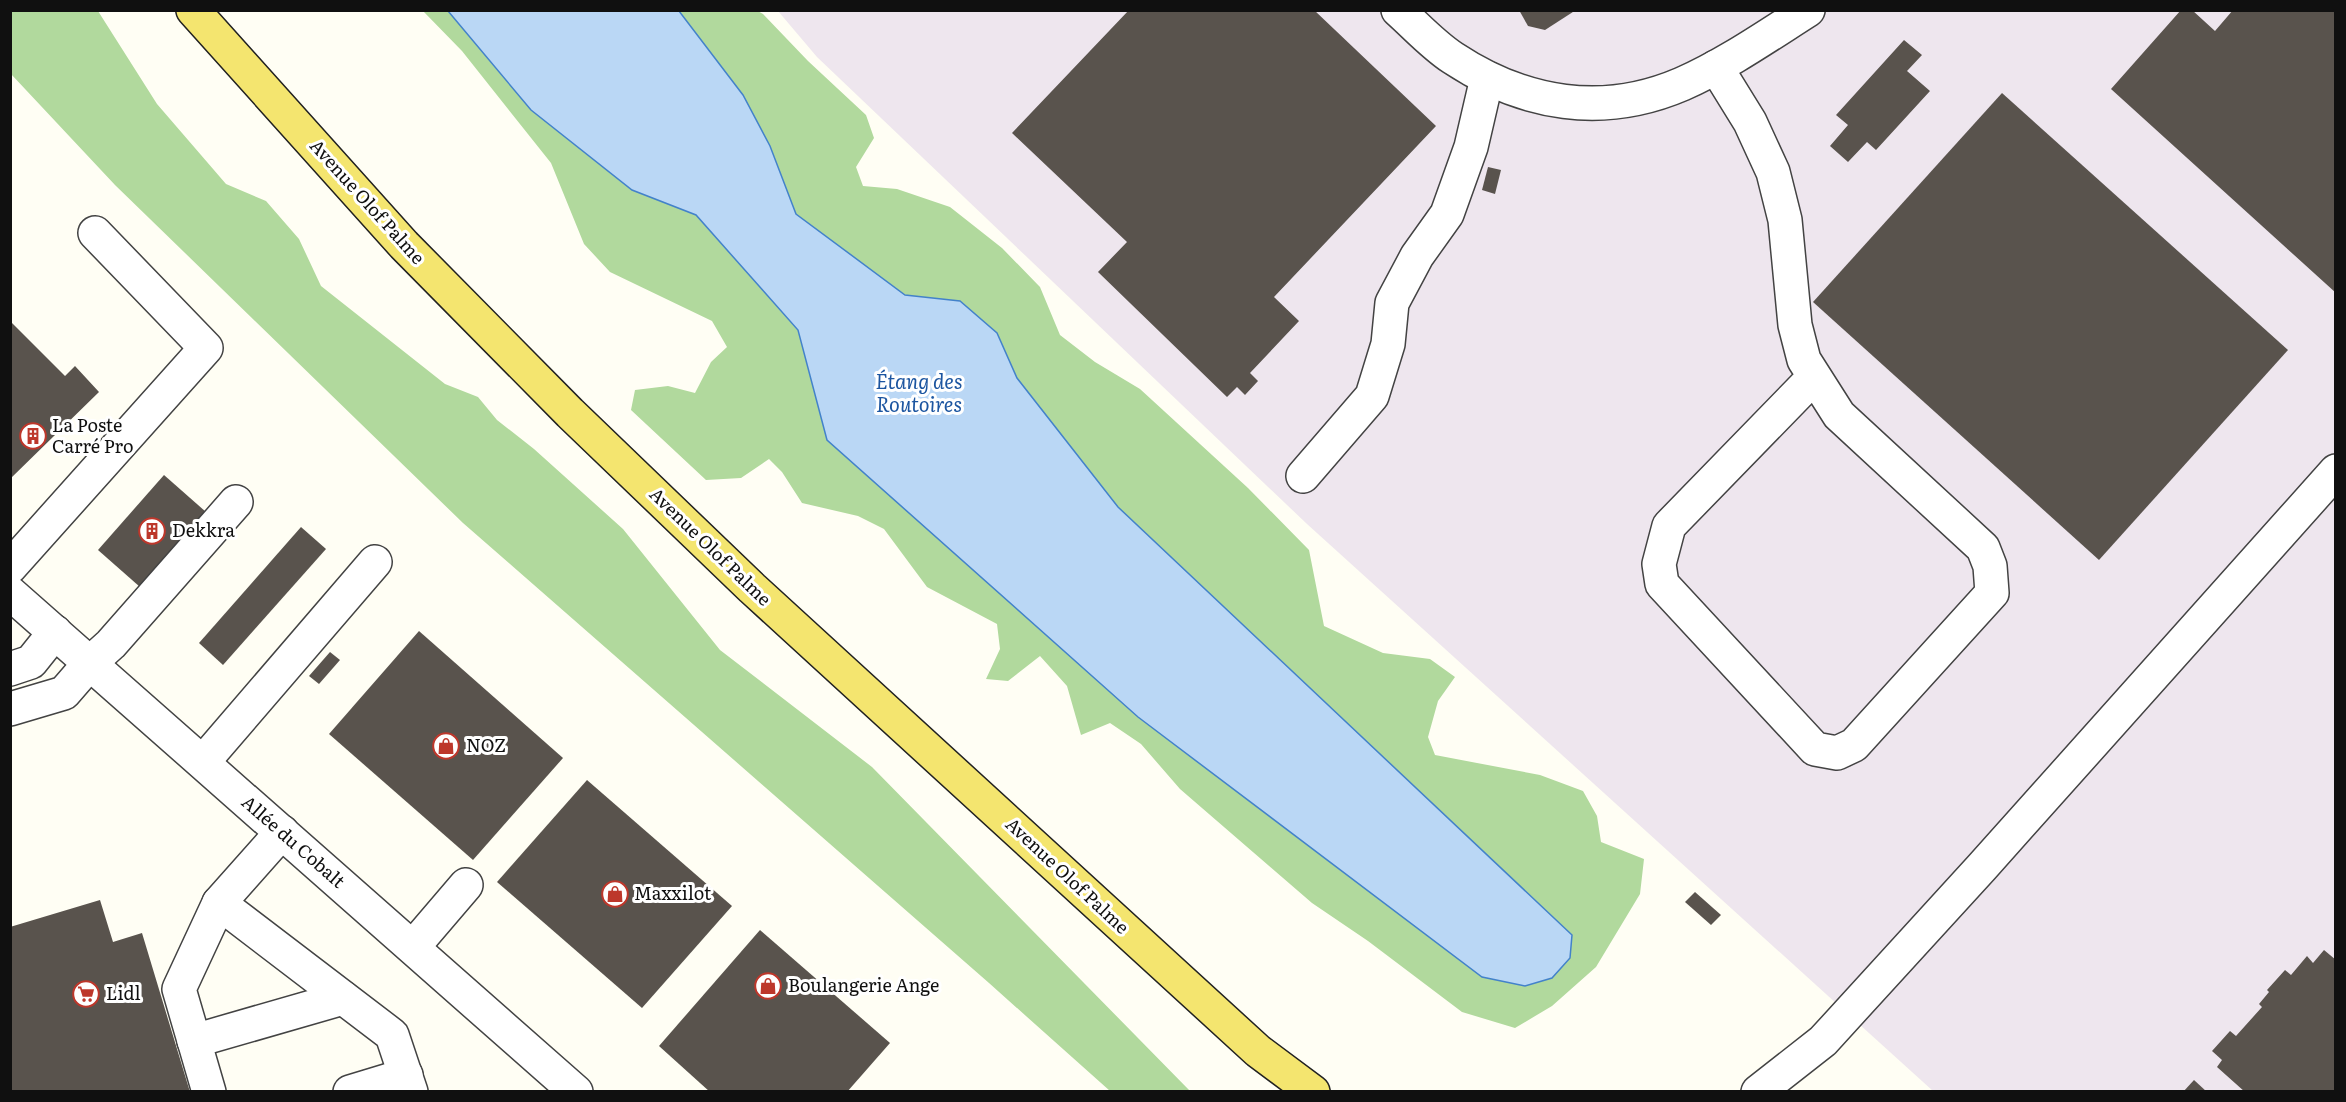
<svg xmlns="http://www.w3.org/2000/svg" width="2346" height="1102" viewBox="0 0 2346 1102" font-family="Literata,serif">
	<style>
		.industrial { fill: #eee6ee }
		.forest { fill: #b1d99d }
		.water { fill: #bad7f5; stroke: #4382ca; stroke-width: 1.5 }
		.building { fill: #59534d }
		.lines { fill: none; stroke-linecap: round; stroke-linejoin: round }
		.minor-casing { stroke: #434343; stroke-width: 36 }
		.major-casing { stroke: #212121; stroke-width: 36 }
		.minor { stroke: #fff; stroke-width: 33 }
		.major { stroke: #f4e56f; stroke-width: 33 }
		.labels { text-anchor: middle; stroke-width: 6; stroke-linejoin: round; paint-order: stroke }
		.street-label { font-size: 18px; fill: #101010; stroke: #fff }
		.poi-label { font-size: 18px; fill: #101010; stroke: #fff; text-anchor: start }
		.water-label { font-size: 20px; font-style: italic; fill: #1c55a0; stroke: #fff }
	</style>
	<rect width="100%" height="100%" fill="#fffef4"/>
	<path class="industrial" d="M778 11H2335V1091H1933L1307 524 817 57Z"/>
	<g class="forest">
		<path d="M11 10 98 11 157 104 226 184 266 201 299 239 321 286 445 384 478 397 497 420 534 449 623 529 720 650 872 767 1190 1091H1110L989 983 463 523 115 185 11 74Z"/>
		<path d="M756 10 763 14 808 61 866 115 874 138 856 167 863 186 897 189 950 207 1002 248 1040 287 1060 335 1095 362 1140 389 1248 488 1309 550 1324 626 1383 653 1430 659 1455 677 1438 701 1428 737 1435 755 1540 775 1583 791 1597 816 1601 842 1644 859 1640 894 1596 967 1552 1006 1515 1028 1462 1012 1368 941 1312 903 1180 789 1141 744 1110 723 1081 735 1067 686 1040 656 1008 681 986 679 1000 649 997 624 927 587 884 529 858 516 802 503 782 472 769 459 741 478 706 480 631 410 635 390 668 386 695 393 711 362 727 347 712 321 610 272 584 244 551 163 462 51 423 11H448L531 110 632 190 696 215 798 330 827 440 1118 507 1017 378 997 333 960 301 905 295 796 214 770 146 743 95 679 11Z"/>
	</g>
	<path class="water" d="M448 11H679L743 95 770 146 796 214 905 295 960 301 997 333 1017 378 1118 507 1572 935 1570 958 1552 978 1525 986 1482 977 1138 717 827 440 798 330 696 215 632 190 531 110Z"/>
	<g class="building">
		<path d="M1129 10H1314L1436 126 1274 297 1299 321 1250 373 1258 381 1245 395 1237 387 1227 397 1098 272 1127 242 1012 133Z"/>
		<path d="M1519 10H1576L1545 30 1528 26Z"/>
		<path d="M2181 10H2192L2215 31 2233 10H2336V293L2111 89Z"/>
		<path d="M1904 40 1922 55 1907 71 1930 91 1876 150 1867 142 1848 162 1830 146 1848 125 1836 115Z"/>
		<path d="M2002 93 2288 350 2099 560 1813 302Z"/>
		<path d="M1488 167 1501 170 1495 194 1482 190Z"/>
		<path d="M10 321 65 376 75 366 99 392 10 479Z"/>
		<path d="M164 475 206 512 140 587 98 550Z"/>
		<path d="M301 527 326 549 223 665 199 643Z"/>
		<path d="M419 631 563 758 473 860 329 734Z"/>
		<path d="M330 652 340 660 319 684 309 676Z"/>
		<path d="M587 780 732 906 642 1008 497 882Z"/>
		<path d="M1695 892 1721 915 1711 925 1685 902Z"/>
		<path d="M100 900 113 942 142 933 190 1092H10V927Z"/>
		<path d="M760 930 890 1043 847 1092H710L659 1046Z"/>
		<path d="M2324 950 2336 960V1092H2245L2217 1067 2222 1060 2212 1051 2230 1031 2236 1036 2262 1007 2259 1004 2269 992 2267 990 2285 970 2291 975 2307 956 2313 963Z"/>
		<path d="M2194 1080 2207 1092H2183Z"/>
	</g>
	<g class="lines">
		<g class="minor-casing">
			<g id="minor">
				<path d="M1398 10C1416 26 1433 45 1453 58 1524 105 1603 118 1682 84 1727 64 1767 36 1808 10"/>
				<path d="M1716 67 1750 122 1773 172 1785 220 1795 325 1804 360 1839 415 1983 548 1990 566 1992 593 1854 745 1837 753 1815 749 1662 584 1659 564 1669 526 1814 377"/>
				<path d="M1303 476 1372 396 1388 344 1392 303 1417 256 1447 214 1471 147 1487 78"/>
				<path d="M10 567 206 348 95 233"/>
				<path d="M10 593 576 1092"/>
				<path d="M10 669 31 662 55 632"/>
				<path d="M10 709 64 693 90 663 111 644 236 502"/>
				<path d="M203 762 375 562"/>
				<path d="M219 903 392 1035 411 1092"/>
				<path d="M413 947 466 885"/>
				<path d="M194 1041 343 998"/>
				<path d="M209 1092 179 989 219 903 282 832"/>
				<path d="M350 1092 406 1075"/>
				<path d="M1758 1092 1823 1041 1982 867 2336 471"/>
			</g>
		</g>
		<g class="major-casing">
			<path id="major" d="M193 10 404 245 570 413 752 588 1258 1051 1313 1092"/>
		</g>
		<use href="#minor" class="minor"/>
		<use href="#major" class="major"/>
	</g>
	<defs>
		<g id="building-ring" transform="scale(1.35)"><circle r="9.5" fill="#fff" stroke="#bd372b" stroke-width="1.5"/><path d="M-4-6H4V6H1V3H-1V6H-4ZM-2.5-4.3h1.7v1.8h-1.7ZM.8-4.3h1.7v1.8H.8ZM-2.5-1h1.7V.8h-1.7ZM.8-1h1.7V.8H.8Z" fill="#bd372b"/></g>
		<g id="shop-ring" transform="scale(1.35)"><circle r="9.5" fill="#fff" stroke="#bd372b" stroke-width="1.5"/><path d="M-5-2.5h2.3a2.7 3.5 0 0 1 5.4 0H5L5.5 6h-11ZM-1.5-2.5h3a1.5 2.3 0 0 0-3 0Z" fill="#bd372b"/></g>
		<g id="supermarket-ring" transform="scale(1.35)"><circle r="9.5" fill="#fff" stroke="#bd372b" stroke-width="1.5"/><path d="M-6-5.5h2.5l.6 2H6L4.5 2H-2.5L-4.4-4H-6ZM-1.5 3.2a1.3 1.3 0 1 0 .1 0ZM3 3.2a1.3 1.3 0 1 0 .1 0Z" fill="#bd372b"/></g>
	</defs>
	<g fill-rule="evenodd">
		<use href="#building-ring" x="33" y="436"/>
		<use href="#building-ring" x="152" y="531"/>
		<use href="#shop-ring" x="446" y="746"/>
		<use href="#shop-ring" x="615" y="894"/>
		<use href="#shop-ring" x="768" y="986"/>
		<use href="#supermarket-ring" x="86" y="994"/>
	</g>
	<g class="labels">
		<g class="street-label">
			<text transform="translate(367 202) rotate(48)" y="6">Avenue Olof Palme</text>
			<text transform="translate(710 547) rotate(44)" y="6">Avenue Olof Palme</text>
			<text transform="translate(293 842) rotate(41)" y="6">Allée du Cobalt</text>
			<text transform="translate(1067 876) rotate(43)" y="6">Avenue Olof Palme</text>
		</g>
		<g class="poi-label">
			<text x="52" y="432">La Poste<tspan x="52" dy="21">Carré Pro</tspan></text>
			<text x="172" y="537">Dekkra</text>
			<text x="466" y="752">NOZ</text>
			<text x="634" y="900">Maxxilot</text>
			<text x="788" y="992">Boulangerie Ange</text>
			<text x="106" y="1000">Lidl</text>
		</g>
		<g class="water-label">
			<text x="919" y="389">Étang des<tspan x="919" dy="23">Routoires</tspan></text>
		</g>
	</g>
	<rect width="2346" height="1102" fill="none" stroke="#101010" stroke-width="24"/>
</svg>
